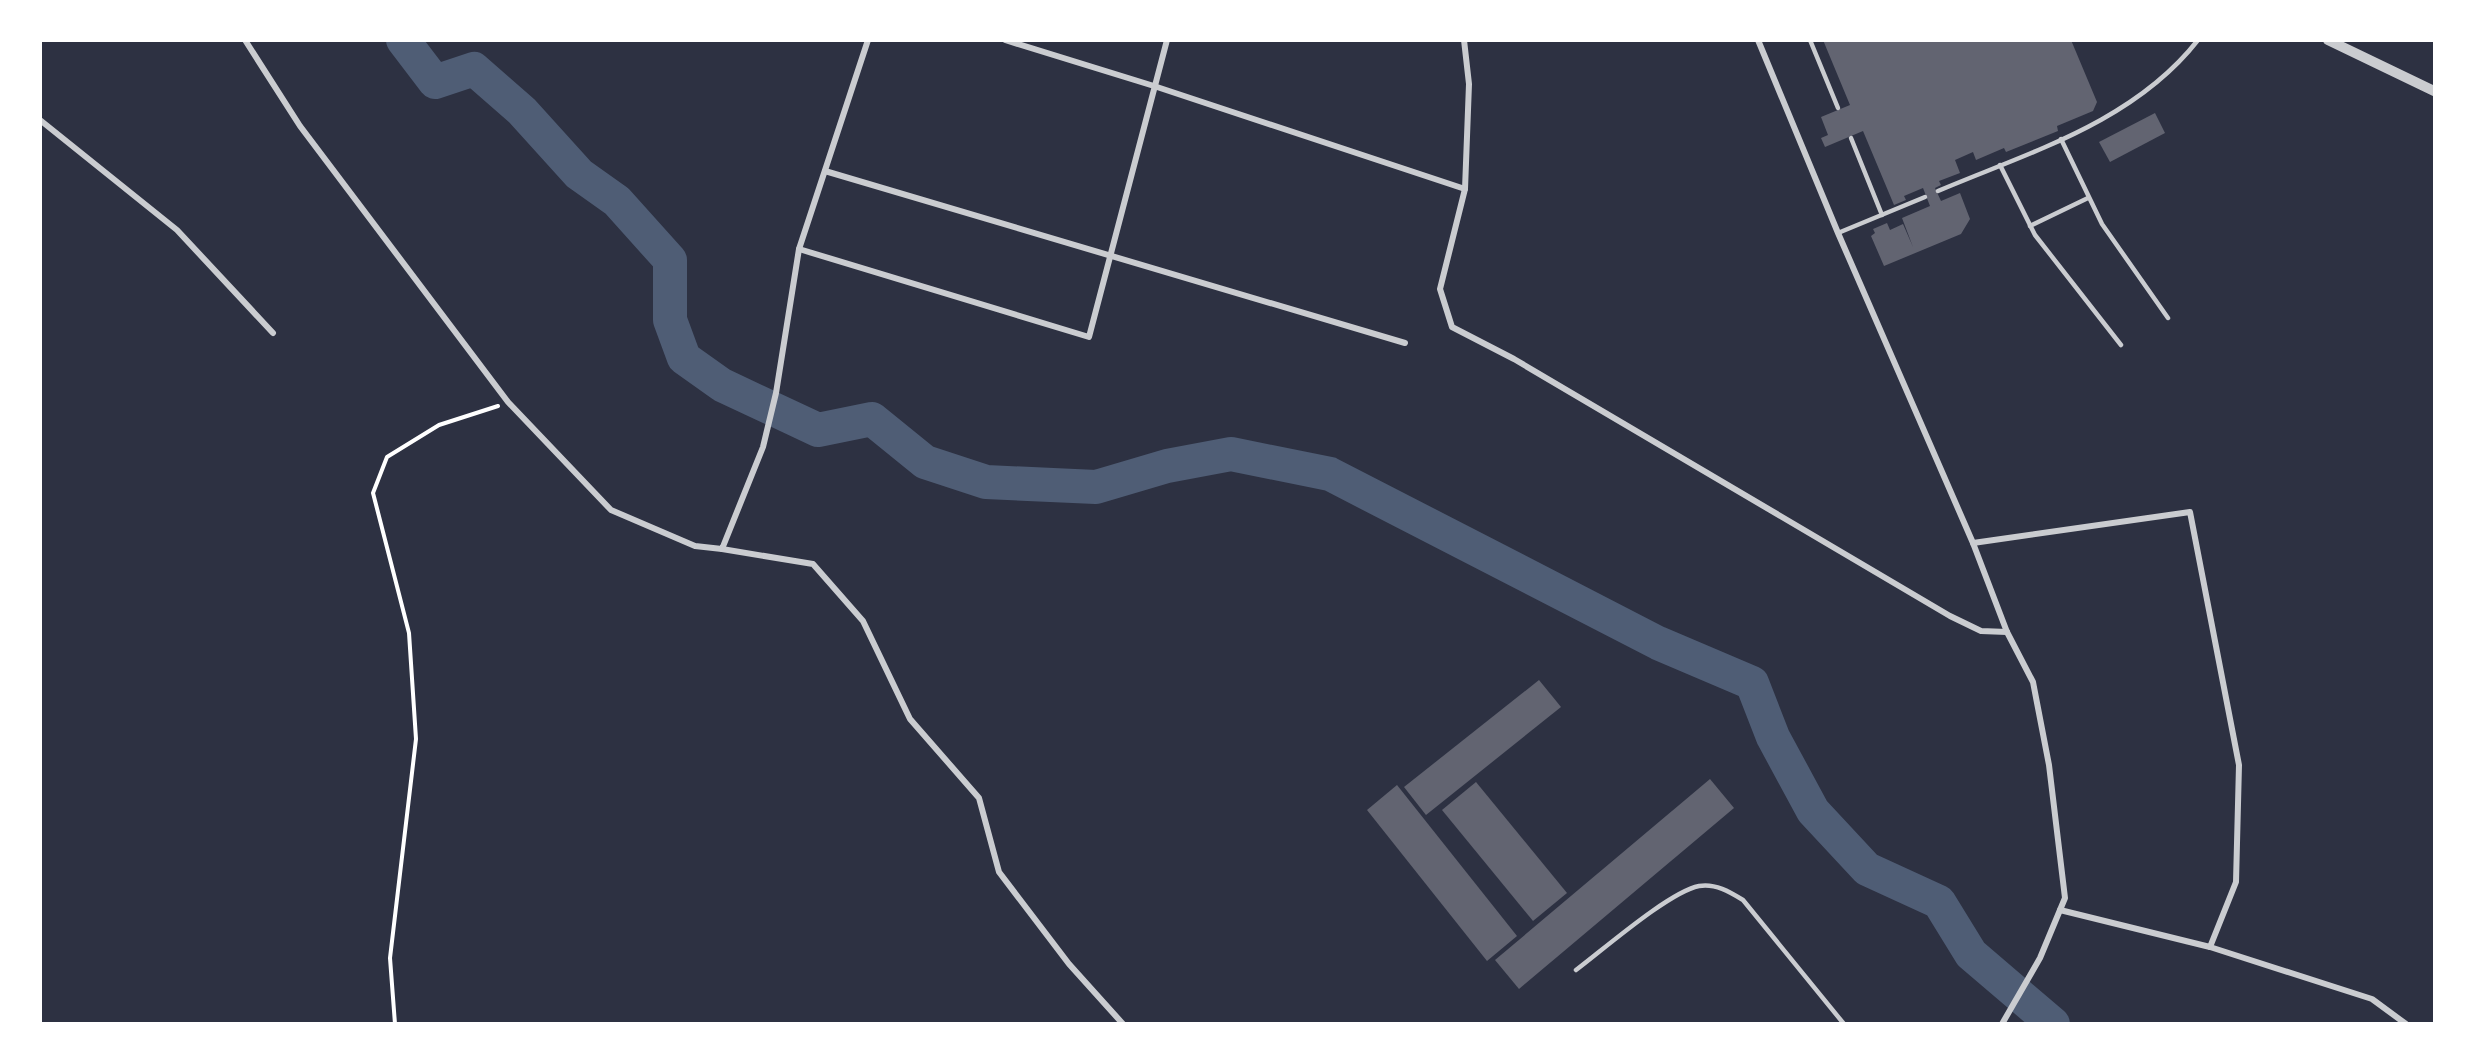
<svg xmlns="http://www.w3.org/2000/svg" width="2475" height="1064" viewBox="0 0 2475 1064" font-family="Commissioner,sans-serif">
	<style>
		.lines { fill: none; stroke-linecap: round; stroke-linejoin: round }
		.river { stroke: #4f5d75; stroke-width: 34 }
		.building { fill: #626471 }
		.path { stroke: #fff; stroke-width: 4 }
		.service { stroke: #caccd0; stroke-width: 4.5 }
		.minor { stroke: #caccd0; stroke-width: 6 }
		.tertiary { stroke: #caccd0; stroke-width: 10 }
	</style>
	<rect width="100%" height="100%" fill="#2d3142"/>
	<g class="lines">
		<path class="river" d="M403 40 435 82 474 69 522 111 579 174 617 201 670 260V320L684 358 722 385 818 430 872 419 925 462 986 482 1096 487 1167 466 1231 454 1330 474 1658 643 1752 683 1773 737 1813 811 1867 869 1939 902 1971 954 2053 1024"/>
	</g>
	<g class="building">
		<path d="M1823 40H2071L2097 102 2093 111 2057 126 2058 131 2006 152 2004 148 1976 160 1973 152 1955 160 1960 173 1939 181 1941 185 1935 188 1941 201 1960 193 1970 219 1961 234 1884 266 1871 236 1875 233 1873 229 1887 223 1890 230 1903 224 1913 247 1902 218 1930 206 1923 188 1904 196 1906 200 1894 205 1863 131 1825 147 1821 138 1828 135 1821 117 1850 105Z"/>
		<path d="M2155 113 2165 133 2110 162 2099 142Z"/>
		<path d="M1539 680 1561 707 1426 815 1404 787Z"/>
		<path d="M1710 779 1734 808 1519 989 1495 960Z"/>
		<path d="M1476 782 1567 893 1533 921 1442 810Z"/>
		<path d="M1397 785 1517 936 1487 961 1367 810Z"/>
	</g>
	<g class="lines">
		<path class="path" d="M395 1024 390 958 416 739 409 633 373 493 387 457 439 425 498 406"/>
		<g class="service">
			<path d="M1810 40 1838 108"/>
			<path d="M1851 138 1882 215"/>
			<path d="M2061 139 2102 224 2168 318"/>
			<path d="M2000 165 2035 235 2121 345"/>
			<path d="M1938 191C2030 152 2134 122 2198 40"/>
			<path d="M2030 226 2088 198"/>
			<path d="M1838 233 1925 197"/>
			<path d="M1576 970C1604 949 1669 892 1699 886 1715 883 1730 892 1743 900L1844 1024"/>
		</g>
		<g class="minor">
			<path d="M245 40 300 126 508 402 611 510 695 546 722 549 763 447 776 393 799 249 868 40"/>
			<path d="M1005 40 1154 86 1465 189"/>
			<path d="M1464 40 1469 84 1465 189 1440 289 1452 327 1514 359 1950 616 1981 631 2007 632"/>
			<path d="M1758 40 1838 233 1973 543 2007 632 2033 682 2049 765 2065 898 2040 958 2002 1024"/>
			<path d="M40 120 177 230 273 333"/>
			<path d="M825 171 1405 343"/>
			<path d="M799 249 1089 337 1167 40"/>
			<path d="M1973 543 2190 512 2239 765 2236 882 2210 947"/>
			<path d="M722 549 813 564 863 621 910 719 979 798 999 872 1069 964 1123 1024"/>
			<path d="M2060 910 2210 947 2372 999 2406 1024"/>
		</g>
		<path class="tertiary" d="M2328 40 2434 91"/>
	</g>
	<rect width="2475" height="1064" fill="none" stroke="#ffffff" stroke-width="84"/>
</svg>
